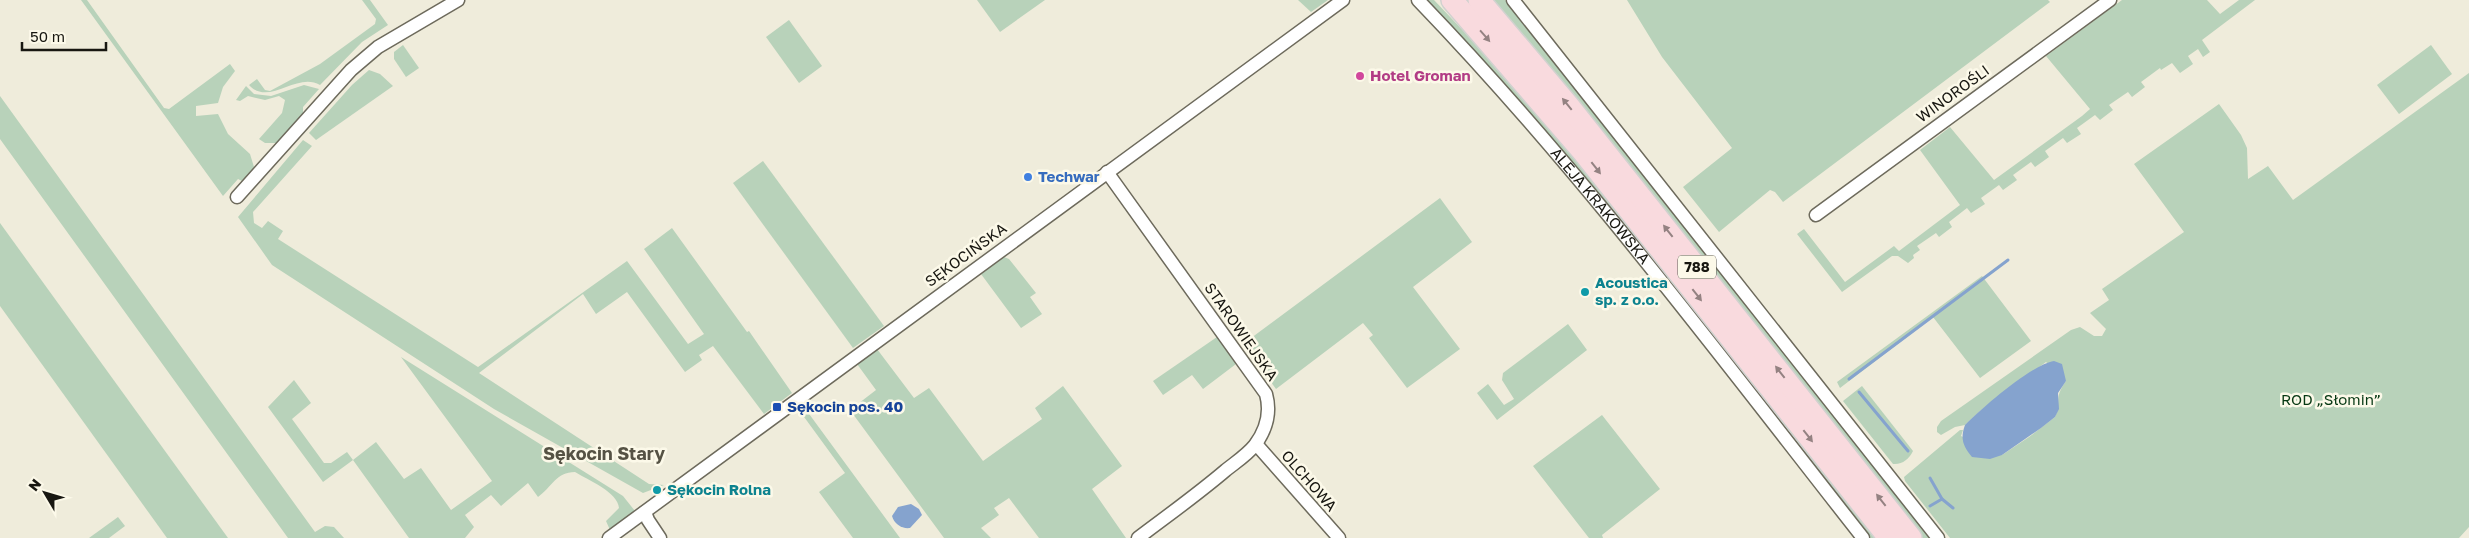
<svg xmlns="http://www.w3.org/2000/svg" width="2469" height="538" viewBox="0 0 2469 538" font-family="'Golos Text',sans-serif">
	<style>
		.green { fill: #b8d2ba }
		.water { fill: #85a3ce }
		.lines { fill: none; stroke-linecap: round; stroke-linejoin: round }
		.stream { stroke: #85a3ce; stroke-width: 3 }
		.minor-casing { stroke: #6d6a5c; stroke-width: 15 }
		.primary-casing { stroke: #d1d1cf; stroke-width: 24 }
		.minor { stroke: #fff; stroke-width: 12 }
		.primary { stroke: #f9dade; stroke-width: 21 }
		.oneway { fill: #948282 }
		.hotel-dot { fill: #d1479c; stroke: #fcf9e9; stroke-width: 2 }
		.shop-dot { fill: #3f7fe0; stroke: #fcf9e9; stroke-width: 2 }
		.culture-dot { fill: #0f9aa8; stroke: #fcf9e9; stroke-width: 2 }
		.transit-dot { fill: #1a4fb4; stroke: #fcf9e9; stroke-width: 2 }
		.labels { text-anchor: middle; stroke-width: 5; stroke-linejoin: round; paint-order: stroke }
		.shield { fill: #fcf9e9; stroke: #5c5b52; stroke-width: 1 }
		.shield-label { font-size: 14px; font-weight: bold; fill: #181711 }
		.hotel-label { font-size: 15px; font-weight: bold; fill: #b23c85; stroke: #fcf9e9; text-anchor: start }
		.street-label { font-size: 15px; fill: #181711; stroke: #fcf9e9 }
		.shop-label { font-size: 15px; font-weight: bold; fill: #366cbe; stroke: #fcf9e9; text-anchor: start }
		.culture-label { font-size: 15px; font-weight: bold; fill: #0d838f; stroke: #fcf9e9; text-anchor: start }
		.park-label { font-size: 15px; fill: #073914; stroke: #fcf9e9 }
		.transit-label { font-size: 15px; font-weight: bold; fill: #164399; stroke: #fcf9e9; text-anchor: start }
		.quarter-label { font-size: 18px; font-weight: bold; fill: #555244; stroke: #fcf9e9 }
	</style>
	<rect width="100%" height="100%" fill="#efecdb"/>
	<g class="green">
		<path d="M81 0H87L164 108 169 109 230 64 235 71 223 87 218 103 196 106V116L218 114 228 134 250 154 254 167 244 182 238 179 223 196Z"/>
		<path d="M362 0H370L388 25 362 42 320 85C297 71 269 107 249 85L257 79 265 90 270 91 320 64 375 24 376 19Z"/>
		<path d="M977 0H1045L1000 32Z"/>
		<path d="M1298 0H1328L1311 12Z"/>
		<path d="M1426 0H1434L1511 81 1554 131 1878 538H1871L1513 94Z"/>
		<path d="M1488 0H1505L1932 538H1918Z"/>
		<path d="M1627 0H2048L2050 2 1783 202 1775 192 1770 190 1719 232 1683 187 1732 148 1662 57Z"/>
		<path d="M2122 0H2207L2220 14 2239 0H2255L2202 40 2210 52 2203 57 2198 49 2188 56 2193 64 2180 73 2172 63 2161 70 2160 68 2141 82 2145 87 2132 97 2128 92 2109 105 2113 110 2100 120 2095 115 2077 128 2081 134 2067 143 2063 138 2045 151 2049 157 2035 167 2031 162 2013 175 2017 180 2003 190 1999 185 1981 198 1985 204 1971 213 1967 208 1949 222 1952 227 1939 237 1936 233 1917 246 1920 250 1913 255 1914 258 1908 263 1898 256H1892L1842 292 1797 234 1804 229 1845 282 1894 246 1899 251 1960 205 1920 150 1950 127 1994 180 2082 116 2090 109 2046 56Z"/>
		<path d="M789 20 822 66 799 83 766 37Z"/>
		<path d="M403 45 419 68 406 77 394 59V52Z"/>
		<path d="M2431 45 2452 74 2399 114 2377 85Z"/>
		<path d="M369 70 380 74 393 86 316 140 309 133 352 85Z"/>
		<path d="M2469 73V527L2459 538H1950L1905 481 1904 477 1960 430H1963L1961 436 2002 455 2029 437 2055 417C2062 402 2053 399 2066 381L2046 362 1980 411 1965 425 1955 427 1941 435 1937 432V427L1941 421 2071 330 2080 327 2094 336H2102L2106 329 2090 313 2109 300 2102 289 2184 232 2134 164 2219 104 2241 135 2247 148 2248 179 2268 166 2293 200Z"/>
		<path d="M304 85 319 89 303 107V116L277 143H265L259 139 282 113 285 100 279 96 265 100 248 96 240 101 236 100 246 86 254 94 271 96Z"/>
		<path d="M0 96 315 532 325 526 334 527 344 538H288L0 139Z"/>
		<path d="M303 140 312 146 253 212 254 223 262 228 268 221 283 231 278 239 478 367 627 261 688 344 704 334 644 249 672 228 747 332 749 331 792 393 764 414 713 346 699 355 702 360 685 372 627 292 596 314 583 294 479 373 649 484 664 485 643 493 494 409 272 265 238 217Z"/>
		<path d="M763 161 884 326 853 348 733 183Z"/>
		<path d="M1440 198 1472 242 1413 287 1460 349 1407 388 1369 338 1373 335 1363 323 1276 389 1243 344Z"/>
		<path d="M0 223 228 538H167L0 306Z"/>
		<path d="M1004 257 1009 259 1036 293 1030 297 1042 314 1021 328 981 274Z"/>
		<path d="M1982 276 2031 341 1980 378 1933 317 1840 388 1837 382Z"/>
		<path d="M1568 324 1587 350 1497 420 1477 393 1488 384 1504 405 1514 399 1502 380 1503 373Z"/>
		<path d="M1217 337 1236 364 1203 389 1192 375 1163 395 1153 381Z"/>
		<path d="M877 349 914 398 929 388 983 461 1042 419 1035 408 1063 386 1122 466 1092 489 1126 538H1039L1009 498 994 508 999 515 981 528 991 538H944L850 410 876 390 857 364Z"/>
		<path d="M401 357 623 496 635 511 610 530 606 521 619 508C618 492 588 480 575 472 556 472 552 487 538 497L528 483 501 506 491 495 465 515 474 527 465 538H409L353 460 323 482 268 407 294 380 311 403 292 419 324 463H331L347 452 353 460 376 442 404 479 421 468 451 510 492 481Z"/>
		<path d="M1862 386 1913 451C1909 459 1902 465 1893 464L1843 401Z"/>
		<path d="M804 407 900 538H853L819 492 845 473 799 410Z"/>
		<path d="M1602 415 1660 489 1602 535 1603 538H1589L1533 466Z"/>
		<path d="M118 517 125 526 109 538H89Z"/>
	</g>
	<g class="water">
		<path d="M2054 361 2062 364 2066 381 2058 393 2059 409 2055 417 2041 428 2002 455 1990 459 1972 457C1963 446 1960 439 1965 425 1983 407 2031 365 2054 361Z"/>
		<path d="M911 504 919 509 922 515 910 528C902 529 894 524 892 516L898 507Z"/>
	</g>
	<g class="lines">
		<g class="stream">
			<path d="M1849 379 2008 260"/>
			<path d="M1859 392 1908 451"/>
			<path d="M1930 478 1942 499"/>
			<path d="M1930 506 1942 499 1953 508"/>
		</g>
		<g class="minor-casing">
			<g id="minor">
				<path id="s1" d="M1418 0C1580 168 1719 355 1863 538"/>
				<path d="M1513 0 1938 538"/>
				<path d="M1107 172 1266 394C1271 412 1266 430 1255 445 1247 455 1236 462 1226 470 1198 494 1167 516 1138 538"/>
				<path d="M237 197 351 70 378 47 458 0"/>
				<path d="M1816 215 2110 0"/>
				<path d="M1256 444 1339 538"/>
				<path d="M645 512 648 520 660 538"/>
				<path d="M609 538 1343 0"/>
			</g>
		</g>
		<g class="primary-casing">
			<g id="primary">
				<path d="M1452 0 1584 153 1889 538"/>
				<path d="M1479 0 1568 105 1911 538"/>
			</g>
		</g>
		<use href="#minor" class="minor"/>
		<use href="#primary" class="primary"/>
	</g>
	<defs><path id="oneway-solid" d="M-6-.8H1V-3.2L6.5 0L1 3.2V.8H-6Z" transform="scale(1.25)"/></defs>
	<g class="oneway">
		<use href="#oneway-solid" transform="translate(1485 36) rotate(49)"/>
		<use href="#oneway-solid" transform="translate(1567 104) rotate(-129)"/>
		<use href="#oneway-solid" transform="translate(1596 168) rotate(52)"/>
		<use href="#oneway-solid" transform="translate(1668 231) rotate(-128)"/>
		<use href="#oneway-solid" transform="translate(1697 295) rotate(52)"/>
		<use href="#oneway-solid" transform="translate(1780 372) rotate(-128)"/>
		<use href="#oneway-solid" transform="translate(1808 436) rotate(52)"/>
		<use href="#oneway-solid" transform="translate(1881 500) rotate(-128)"/>
	</g>
	<circle class="hotel-dot" cx="1360" cy="76" r="5"/>
	<circle class="shop-dot" cx="1028" cy="177" r="5"/>
	<g class="culture-dot">
		<circle cx="1585" cy="292" r="5"/>
		<circle cx="657" cy="490" r="5"/>
	</g>
	<rect class="transit-dot" x="772" y="402" width="10" height="10" rx="2.5"/>
	<g class="labels">
		<rect class="shield" x="1678" y="255.5" width="38" height="23" rx="4"/>
		<g class="shield-label">
			<text x="1697" y="272">788</text>
		</g>
		<g class="hotel-label">
			<text x="1370" y="81">Hotel Groman</text>
		</g>
		<g class="street-label">
			<text transform="translate(1953 94) rotate(-36)" y="5">WINOROŚLI</text>
			<text dy="5" stroke="none"><textPath href="#s1" startOffset="275">ALEJA KRAKOWSKA</textPath></text>
			<text transform="translate(966 255) rotate(-36)" y="5">SĘKOCIŃSKA</text>
			<text transform="translate(1241 332) rotate(55)" y="5">STAROWIEJSKA</text>
			<text transform="translate(1309 481) rotate(49)" y="5">OLCHOWA</text>
		</g>
		<g class="shop-label">
			<text x="1038" y="182">Techwar</text>
		</g>
		<g class="culture-label">
			<text x="1595" y="288">Acoustica<tspan x="1595" dy="17">sp. z o.o.</tspan></text>
			<text x="667" y="495">Sękocin Rolna</text>
		</g>
		<g class="park-label">
			<text x="2331" y="405">ROD „Słomin”</text>
		</g>
		<g class="transit-label">
			<text x="787" y="412">Sękocin pos. 40</text>
		</g>
		<g class="quarter-label">
			<text x="604" y="460">Sękocin Stary</text>
		</g>
	</g>
	<g transform="translate(45 493) rotate(308)" stroke="#fcf9e9" stroke-width="4" paint-order="stroke">
	<path d="M0-4L9 19L0 12L-9 19Z" fill="#181711"/>
	<text y="-8" font-size="14" font-weight="bold" text-anchor="middle" fill="#181711">N</text>
	</g>
	<path d="M22 42v8h84v-8" fill="none" stroke="#181711" stroke-width="2.5"/>
	<text x="30" y="42" font-size="15" fill="#181711" stroke="#fcf9e9" stroke-width="4" paint-order="stroke">50 m</text>
</svg>
